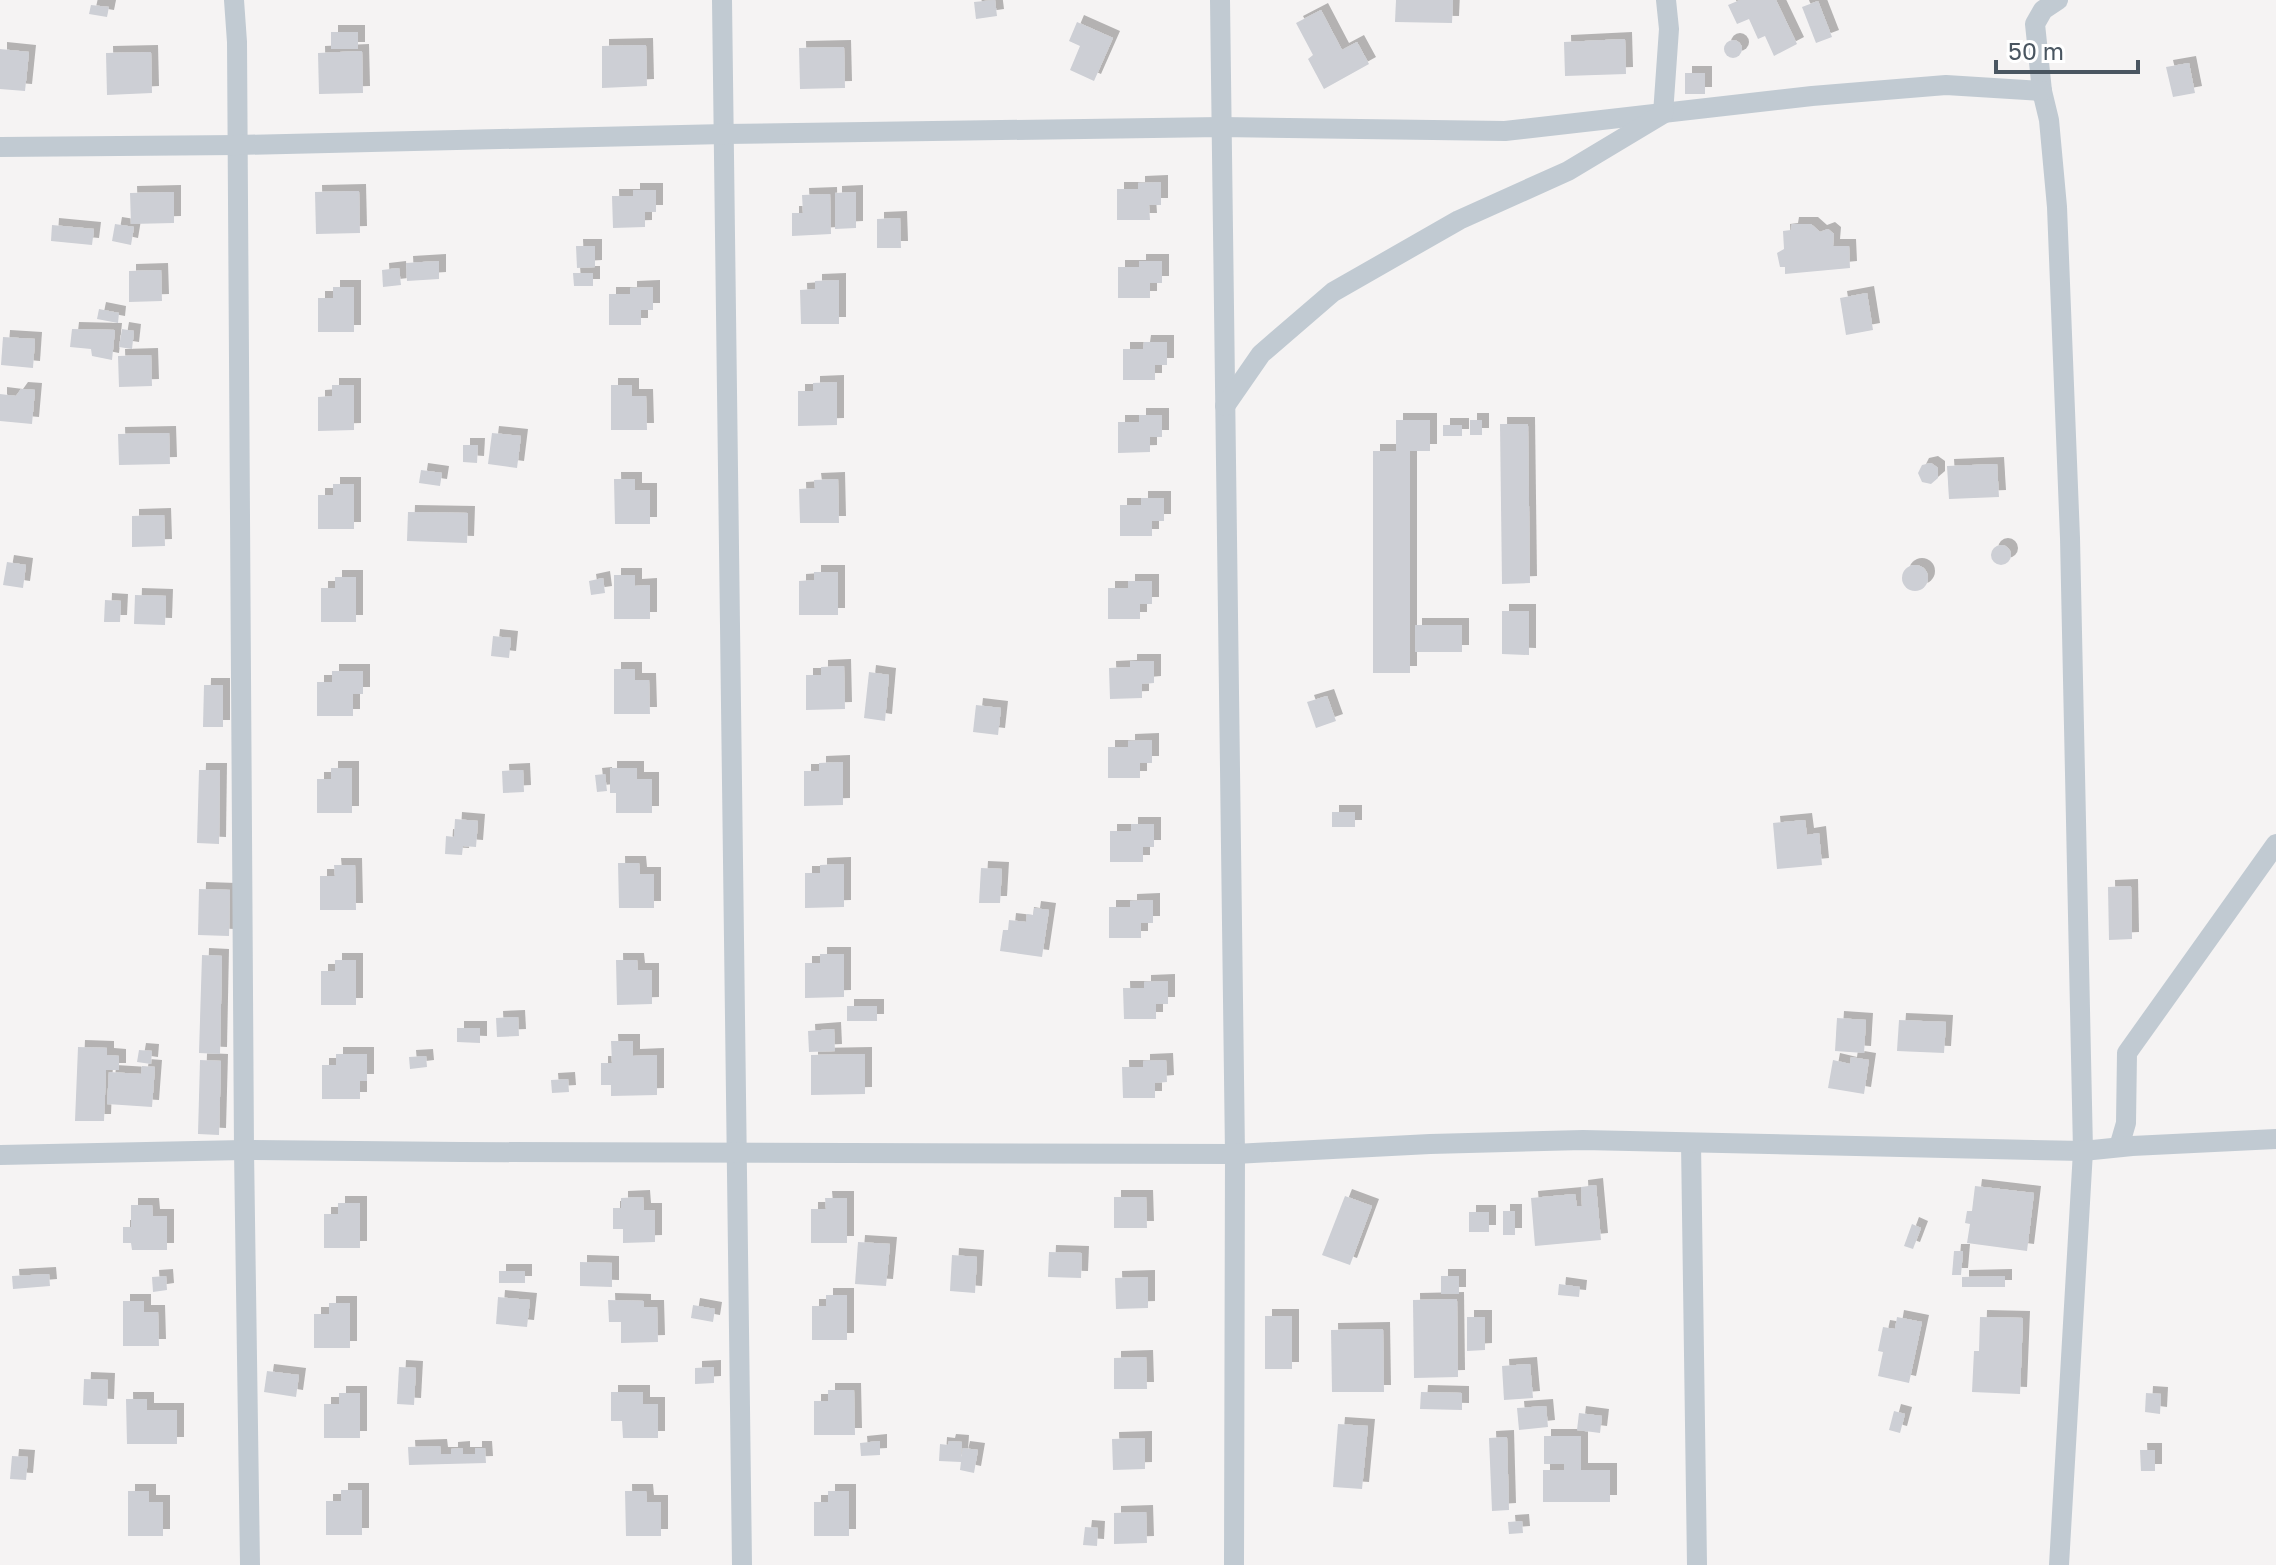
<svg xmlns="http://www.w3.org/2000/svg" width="2276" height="1565" viewBox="0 0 2276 1565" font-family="'Golos Text',sans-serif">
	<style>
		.building { fill: #cdcfd5; filter: url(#shadow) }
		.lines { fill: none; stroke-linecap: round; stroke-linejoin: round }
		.minor { stroke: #c1cad2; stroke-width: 20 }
	</style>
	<defs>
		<filter id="shadow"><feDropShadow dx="7" dy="-7" stdDeviation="0" flood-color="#0004"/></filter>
	</defs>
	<rect width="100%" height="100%" fill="#f5f3f3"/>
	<g class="building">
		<path d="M995 0 997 16 976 19 974 2Z"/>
		<path d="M1396 0H1453L1452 23 1395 22Z"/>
		<path d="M1740 0H1776L1797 44 1774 56 1765 36 1758 39 1749 19 1737 24 1728 5Z"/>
		<path d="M1818 1 1832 37 1816 43 1802 7Z"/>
		<path d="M91 5 109 7 107 17 89 14Z"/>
		<path d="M1321 10 1342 50 1357 42 1369 64 1324 89 1308 59 1313 55 1296 23Z"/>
		<path d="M1077 22 1113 38 1094 81 1070 70 1080 46 1069 41Z"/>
		<rect x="331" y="32" width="27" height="17"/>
		<path d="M1625 39 1626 74 1565 76 1564 42Z"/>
		<circle cx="1733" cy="49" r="9"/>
		<path d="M646 45 647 86 602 88V46Z"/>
		<path d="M844 47 845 88 800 89 799 48Z"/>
		<path d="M0 49 29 52 25 91 0 89Z"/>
		<path d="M362 51 363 93 319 94 318 53Z"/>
		<path d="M151 52 152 93 107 95 106 53Z"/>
		<path d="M2189 63 2195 93 2173 97 2166 67Z"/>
		<rect x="1685" y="73" width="20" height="21"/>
		<path d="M1161 182V205H1149L1150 220H1117V189H1138V183Z"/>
		<path d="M633 190H656V212H645V227L613 228 612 196H633Z"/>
		<path d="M359 191 360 233 316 234 315 192Z"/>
		<path d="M174 192V223L131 224 130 193Z"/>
		<path d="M856 192V228L835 229V193Z"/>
		<path d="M830 194 831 234 792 236V213H803L802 195Z"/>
		<path d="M900 218 901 248H877V219Z"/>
		<path d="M115 224 134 227 131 245 112 241Z"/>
		<path d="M1792 224H1811L1820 232 1828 229 1834 234 1833 246H1849L1850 268 1785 274V267H1780L1777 253 1784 249 1783 231 1791 230Z"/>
		<path d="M52 225 94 229 92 245 51 241Z"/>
		<path d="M576 246H595V267L577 268Z"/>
		<path d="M439 261V279L407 281 406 263Z"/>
		<path d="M1139 261H1162V283H1150V298H1118V267H1139Z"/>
		<path d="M399 268 401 285 383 287 382 270Z"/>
		<path d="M161 270 162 301 129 302V271Z"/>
		<path d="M573 273H593V286H574Z"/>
		<path d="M839 280V324H801L800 290 815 289V281Z"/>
		<path d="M333 287H354V332H318V298H333Z"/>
		<path d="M653 287V310H641V325H609V294H630V288Z"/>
		<path d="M1867 293 1873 330 1846 335 1840 298Z"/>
		<path d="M99 309 119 313 118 323 97 319Z"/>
		<path d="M72 329 115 330 112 360 92 356 91 349 70 347Z"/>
		<path d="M122 329 134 331 132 349 119 347Z"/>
		<path d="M3 337 35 339 33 368 1 365Z"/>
		<path d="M1144 342H1167V365H1155V380H1123V349H1143Z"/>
		<path d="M151 355 152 386 119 387 118 356Z"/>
		<path d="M837 382V425L798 426V391H813V383Z"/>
		<path d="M332 385H354V430L318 431V397L332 396Z"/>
		<path d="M611 385H632V396H646L647 430H611Z"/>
		<path d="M21 389 35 390 32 424 0 421V394L16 396Z"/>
		<path d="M1139 415H1162V437H1150V452L1118 453V422H1139Z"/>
		<path d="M1396 420H1430V451H1410V673H1373V451H1396Z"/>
		<rect x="1470" y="420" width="12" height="15"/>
		<path d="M1500 424H1528L1530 583 1502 584Z"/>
		<rect x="1443" y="425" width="19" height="11"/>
		<path d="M169 433 170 464 119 465 118 434Z"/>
		<path d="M492 433 521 436 517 468 488 464Z"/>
		<path d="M463 445H478L477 463 463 462Z"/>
		<path d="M1931 463 1938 468V478L1931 484 1922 482 1918 473 1922 465Z"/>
		<path d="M1997 464 1999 497 1949 499 1947 466Z"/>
		<path d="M421 470 442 473 440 486 419 483Z"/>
		<path d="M614 479H635V490H650V524H615Z"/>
		<path d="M838 479 839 523H800L799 489 815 488 814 480Z"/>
		<path d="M333 484H354V529H318V495H333Z"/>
		<path d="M1141 498H1164V521H1152V536H1120V505H1141Z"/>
		<path d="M408 512 468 513 467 543 407 541Z"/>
		<path d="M164 515 165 546 132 547V516Z"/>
		<circle cx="2001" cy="555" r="10"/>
		<path d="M7 562 26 565 23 588 3 585Z"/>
		<circle cx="1915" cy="578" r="13"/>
		<path d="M814 572H838V615H799V581L814 580Z"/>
		<path d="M614 575H635V586L650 585V619H614Z"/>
		<path d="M335 577H356V622H321V588H335Z"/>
		<path d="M603 578 605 593 591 595 589 581Z"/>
		<path d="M1128 581H1152V604H1140V619H1108V588H1128Z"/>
		<path d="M135 595 166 596 165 625 134 624Z"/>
		<path d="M105 600 121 601 120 622H104Z"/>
		<path d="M1502 611H1529V655L1502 654Z"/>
		<rect x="1415" y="625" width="47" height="27"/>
		<path d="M493 636 511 638 509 658 491 656Z"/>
		<path d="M1130 661H1154V683L1142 684V698L1110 699 1109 668 1130 667Z"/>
		<path d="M844 666 845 709 806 710V675H821V667Z"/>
		<path d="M614 669H635V680H649L650 714H614Z"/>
		<path d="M332 671H363V694H353V716H317V682H332Z"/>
		<path d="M869 672 889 675 885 721 864 718Z"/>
		<path d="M204 685H223V727H203Z"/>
		<path d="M1327 696 1336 721 1316 728 1307 702Z"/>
		<path d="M976 705 1001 708 998 735 973 732Z"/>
		<path d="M1152 740V763H1140V778H1108V747H1128V741Z"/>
		<path d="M843 762V805L804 806V771H819V763Z"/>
		<path d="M331 768H352V813H317V779H331Z"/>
		<path d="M610 768H637V779H652V813H616V793H610Z"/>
		<path d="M199 770H220L219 844 197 843Z"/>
		<path d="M523 770 524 792 503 793 502 771Z"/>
		<path d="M605 774 607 791 597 792 595 775Z"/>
		<rect x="1332" y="812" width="23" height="15"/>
		<path d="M455 819 478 821 476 847 463 846 462 855 445 854 446 836 454 837Z"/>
		<path d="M1805 820 1807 835 1819 833 1822 865 1777 869 1773 823Z"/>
		<path d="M1131 824H1154V847H1143V862H1110V831H1131Z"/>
		<path d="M618 863H639L640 874H654V908H619Z"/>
		<path d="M844 864V907L805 908V873H820V865Z"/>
		<path d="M334 865H355L356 910H320V876H335Z"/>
		<path d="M981 868 1002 869 1000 903H979Z"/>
		<path d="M2131 886 2132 939 2109 940 2108 887Z"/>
		<path d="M199 889 230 890 229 936 198 935Z"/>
		<path d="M1153 900V923H1141V938H1109V907H1130V901Z"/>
		<path d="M1034 908 1049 910 1042 957 1000 951 1003 930H1008L1009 920 1026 922 1027 914 1033 915Z"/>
		<path d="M820 954H844V997L805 998V963H820Z"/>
		<path d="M202 955 222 956 220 1054 199 1053Z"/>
		<path d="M335 960H356V1005H321V971H335Z"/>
		<path d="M616 960H637L638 970H652V1004L617 1005Z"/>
		<path d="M1168 981V1004H1156V1019H1124L1123 988H1144V982Z"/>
		<rect x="847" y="1006" width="30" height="15"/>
		<path d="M518 1017 519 1036 497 1037 496 1018Z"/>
		<path d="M1837 1018 1866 1020 1864 1053 1835 1051Z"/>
		<path d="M1899 1020 1946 1022 1944 1053 1897 1051Z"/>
		<path d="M457 1028H480V1043L457 1042Z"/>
		<path d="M834 1029 835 1051 809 1052 808 1031Z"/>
		<path d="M611 1041H633V1056L657 1055V1095L611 1096V1085H601V1063H612Z"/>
		<path d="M78 1047 107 1048V1055L119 1056V1070H106L104 1121H75Z"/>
		<path d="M139 1050 152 1051 151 1064 137 1062Z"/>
		<path d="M336 1054H367V1081H360V1099H322V1065H336Z"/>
		<path d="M865 1054V1094L811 1095V1055Z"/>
		<path d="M426 1056 427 1067 410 1069 409 1057Z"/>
		<path d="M1851 1057 1869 1060 1864 1094 1828 1088 1833 1060 1850 1064Z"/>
		<path d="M200 1060 221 1061 219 1135 198 1134Z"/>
		<path d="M1166 1060 1167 1082 1155 1083V1098H1123L1122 1067H1143V1061Z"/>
		<path d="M142 1066 155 1067 152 1107 107 1104 109 1072 141 1074Z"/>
		<path d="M568 1079 569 1092 552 1093 551 1080Z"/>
		<path d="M1596 1185 1601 1240 1535 1246 1531 1198 1575 1194 1577 1206H1582L1581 1187Z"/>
		<path d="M1975 1186 2034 1193 2027 1251 1967 1243 1970 1224 1965 1223 1967 1211H1972Z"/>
		<path d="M1345 1196 1372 1206 1350 1265 1322 1255Z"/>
		<path d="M643 1197 644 1210H655V1242L623 1243V1229H613V1208H621V1198Z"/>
		<path d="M1114 1197H1146L1147 1228H1114Z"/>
		<path d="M825 1198H847V1243H811V1209H826Z"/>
		<path d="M338 1203H360V1248H324V1214H338Z"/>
		<path d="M131 1205H152L153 1216H167V1250H132L131 1243H123V1227H131Z"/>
		<rect x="1503" y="1211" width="12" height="24"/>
		<rect x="1469" y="1212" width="20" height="20"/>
		<path d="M1912 1224 1921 1228 1913 1249 1904 1246Z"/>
		<path d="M858 1242 890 1244 886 1286 855 1284Z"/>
		<path d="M1954 1251H1963L1961 1275H1952Z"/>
		<path d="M1049 1252 1082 1253 1081 1278 1048 1277Z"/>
		<path d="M952 1255 977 1257 975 1293 950 1291Z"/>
		<path d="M580 1262 612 1263V1287L580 1286Z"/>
		<rect x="499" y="1271" width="26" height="12"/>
		<path d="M49 1274 50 1286 13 1289 12 1276Z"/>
		<path d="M166 1276 167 1290 153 1292 152 1277Z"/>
		<rect x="1441" y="1276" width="18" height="18"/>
		<path d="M2005 1276V1287H1962V1277Z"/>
		<path d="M1148 1277V1308L1116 1309 1115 1278Z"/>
		<path d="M1559 1284 1580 1287 1579 1297 1558 1295Z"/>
		<path d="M826 1295H847V1340H812V1306H826Z"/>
		<path d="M498 1297 530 1300 527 1327 496 1324Z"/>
		<path d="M1457 1299 1458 1377 1414 1378 1413 1300Z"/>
		<path d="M608 1300 644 1301V1307H657L658 1342 621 1343V1322H609Z"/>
		<path d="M123 1301H144V1312H158L159 1346H123Z"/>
		<path d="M329 1303H350V1348H314V1314H329Z"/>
		<path d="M693 1305 715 1309 713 1322 691 1318Z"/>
		<rect x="1265" y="1316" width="27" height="53"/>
		<path d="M1467 1317H1485V1350L1467 1351Z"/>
		<path d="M1897 1317 1922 1322 1909 1383 1878 1376 1883 1352 1878 1351 1883 1327 1895 1329Z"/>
		<path d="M1980 1317 2023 1318 2020 1394 1972 1392 1974 1351H1979Z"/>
		<path d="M1383 1329 1384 1392H1332L1331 1330Z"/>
		<path d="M1146 1357 1147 1389H1114V1358Z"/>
		<path d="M1530 1364 1533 1398 1504 1400 1502 1366Z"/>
		<path d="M399 1367 416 1368 414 1405 397 1404Z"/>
		<path d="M714 1367V1383L695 1384V1368Z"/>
		<path d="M267 1371 299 1375 296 1397 264 1392Z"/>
		<path d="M84 1379 108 1380 107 1406 83 1405Z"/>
		<path d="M828 1390H854L855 1435H814V1401H828Z"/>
		<path d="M611 1392H643V1404H658V1438H623L622 1421H611Z"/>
		<path d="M1421 1392 1462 1393V1410L1420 1409Z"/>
		<path d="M339 1393H360V1438H324V1404H339Z"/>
		<path d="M2146 1393 2161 1394 2160 1414 2145 1412Z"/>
		<path d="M126 1399H147V1410H177V1444H127Z"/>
		<path d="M1546 1406 1548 1427 1519 1430 1517 1408Z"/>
		<path d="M1894 1411 1905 1414 1900 1433 1889 1430Z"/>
		<path d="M1579 1413 1602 1416 1600 1433 1577 1430Z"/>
		<path d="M1338 1424 1368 1426 1362 1489 1333 1487Z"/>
		<path d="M1544 1436H1581V1470H1610V1502H1543V1470H1564V1464H1544Z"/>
		<path d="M1507 1437 1509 1510 1492 1511 1489 1438Z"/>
		<path d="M1145 1438V1469L1113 1470 1112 1439Z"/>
		<path d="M880 1441V1455L861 1456 860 1443Z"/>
		<path d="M949 1441 962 1442 961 1457 963 1448 978 1450 974 1473 960 1470 961 1462 939 1461 940 1444 948 1445Z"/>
		<path d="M440 1446 441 1454H451V1449L463 1448V1454H475V1448H485L486 1463 409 1465 408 1447Z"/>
		<path d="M2140 1450H2155V1471H2141Z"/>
		<path d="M12 1456 28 1457 26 1480 10 1479Z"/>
		<path d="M341 1490H362V1535H326V1501H341Z"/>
		<path d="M128 1491H149V1502H163V1536H128Z"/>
		<path d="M625 1491H646L647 1502H661V1536H626Z"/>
		<path d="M828 1491H849V1536H814V1502H828Z"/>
		<path d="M1146 1512 1147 1543 1114 1544V1513Z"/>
		<path d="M1522 1521 1523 1533 1509 1534 1508 1522Z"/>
		<path d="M1085 1527 1098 1528 1097 1546 1083 1545Z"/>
	</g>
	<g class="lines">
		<g class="minor">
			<path d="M234 0 237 42 244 1150 250 1565"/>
			<path d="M722 0 742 1565"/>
			<path d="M1220 0 1235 1154 1234 1565"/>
			<path d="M2058 0 2043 10 2035 24 2042 91 2049 120 2057 207 2070 538 2083 1151 2059 1565"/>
			<path d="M0 147 238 145 725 134 1221 127 1505 131 1812 96 1946 85 2042 91"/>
			<path d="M1225 406 1261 354 1333 292 1459 220 1568 171 1663 114 1669 29 1666 0"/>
			<path d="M1691 1143 1697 1565"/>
			<path d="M2119 1147 2126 1123 2127 1053 2276 844"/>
			<path d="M0 1155 244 1150 461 1152 1235 1154 1430 1144 1583 1140 2083 1151 2132 1146 2276 1139"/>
		</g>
	</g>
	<path d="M1996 60v12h142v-12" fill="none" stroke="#4a5661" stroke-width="4"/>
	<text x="2008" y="60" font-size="24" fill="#4a5661" stroke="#ffffff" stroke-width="6" paint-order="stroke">50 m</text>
</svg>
